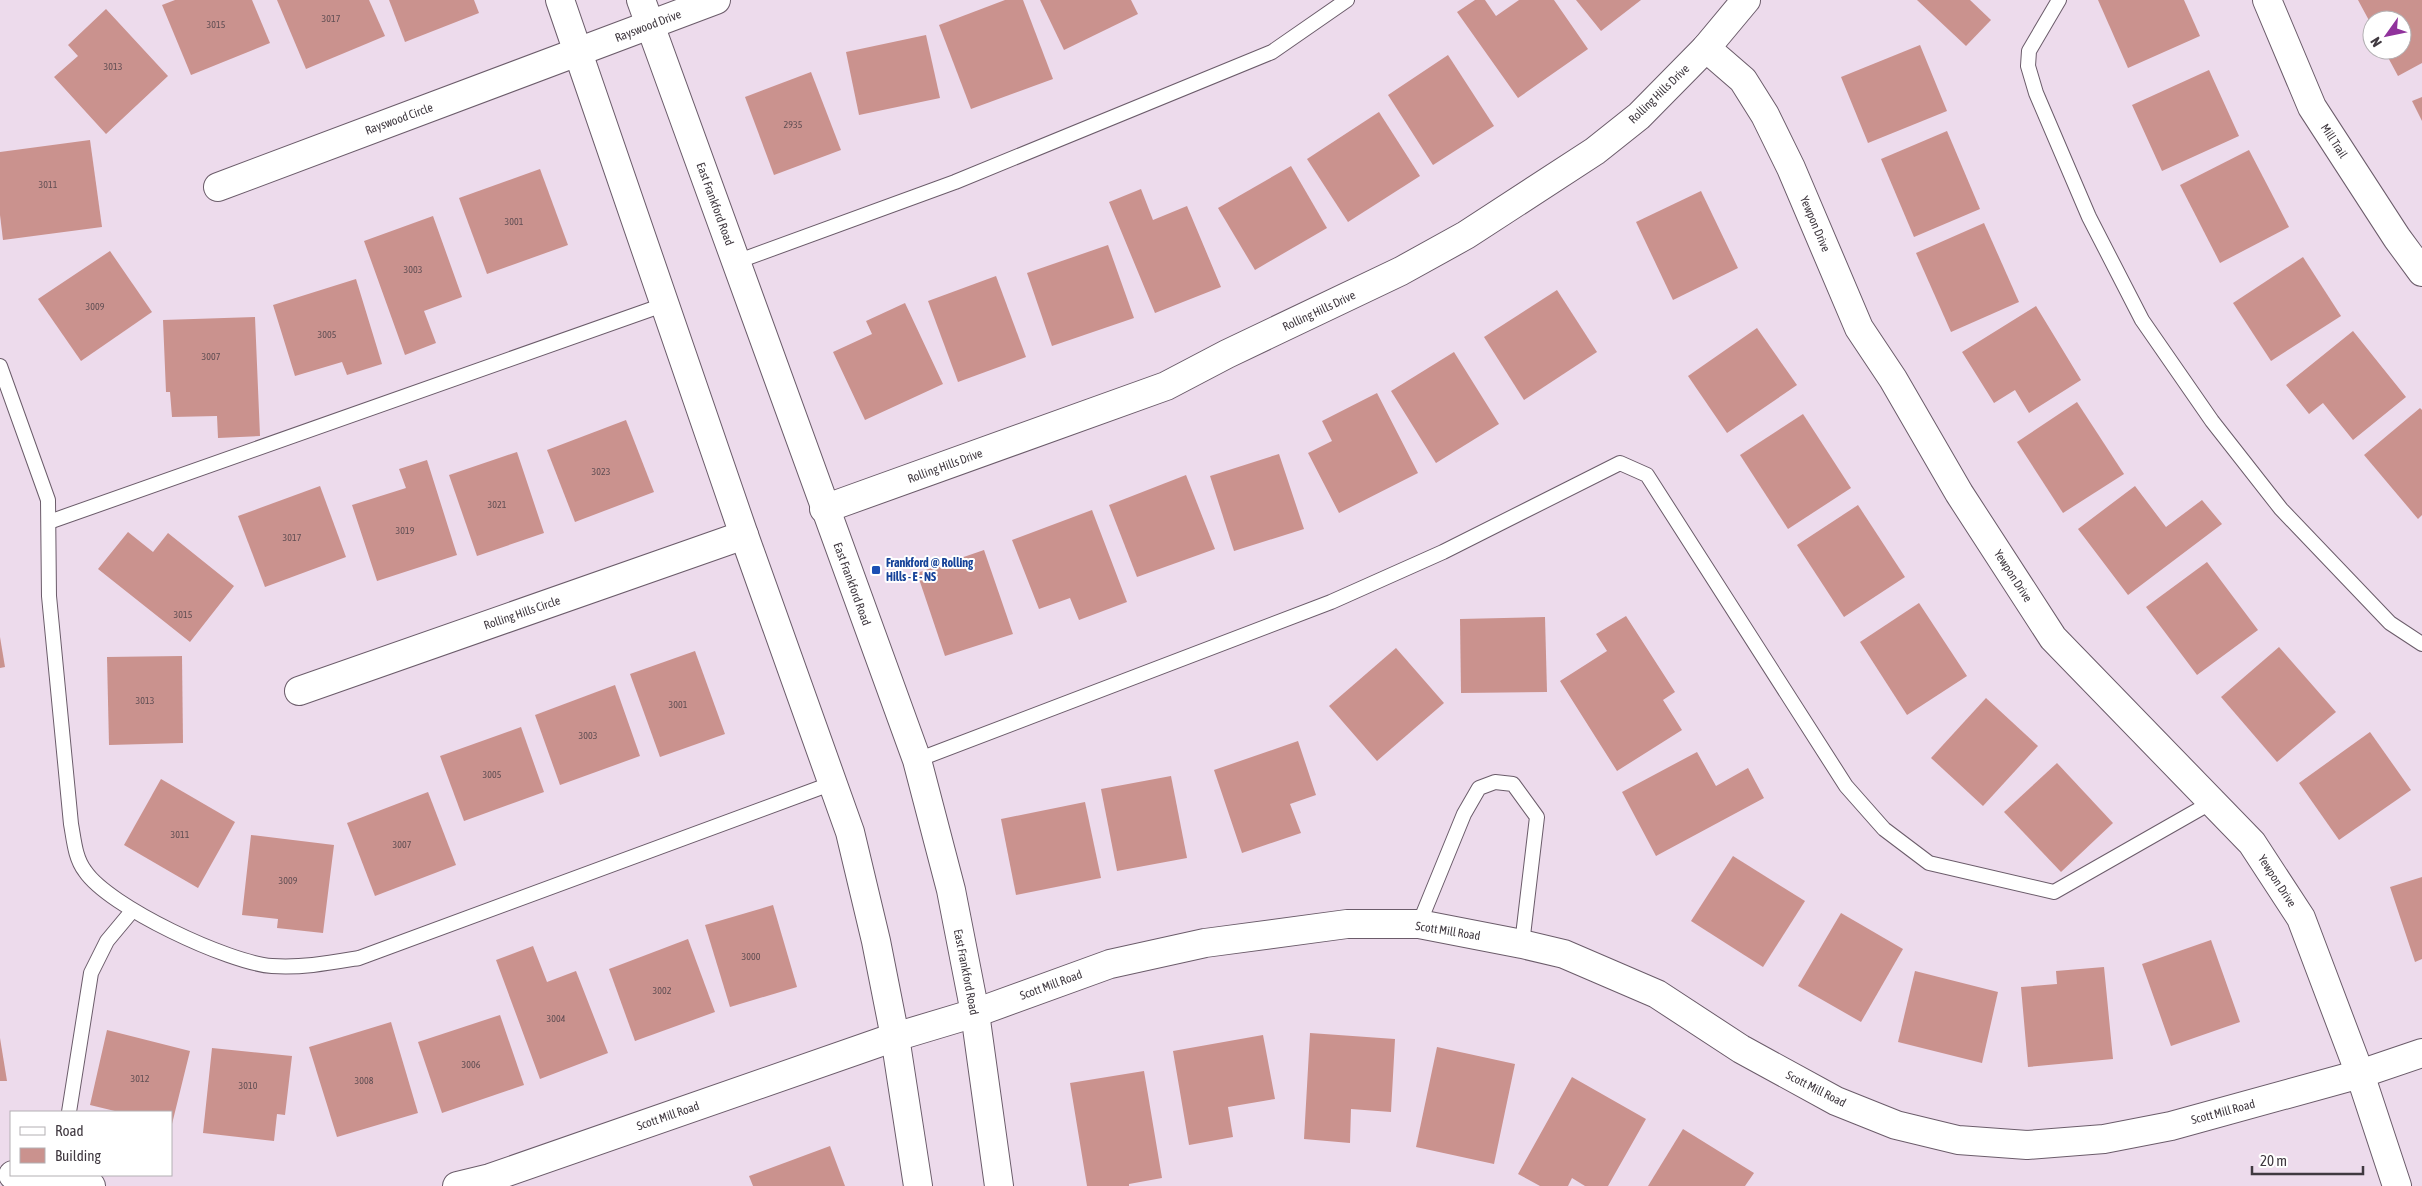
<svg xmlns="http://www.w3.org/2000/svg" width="2422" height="1186" viewBox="0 0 2422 1186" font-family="'Asap Condensed',sans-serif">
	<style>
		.building { fill: #ca928e }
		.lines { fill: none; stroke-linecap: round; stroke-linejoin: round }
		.lane-casing { stroke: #6b5c6a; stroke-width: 16 }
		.street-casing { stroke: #6b5c6a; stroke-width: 30 }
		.secondary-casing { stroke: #6b5c6a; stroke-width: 30 }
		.lane { stroke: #fff; stroke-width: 14 }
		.street { stroke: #fff; stroke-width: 28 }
		.secondary { stroke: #fff; stroke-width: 28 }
		.transit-dot { fill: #1a4fb4; stroke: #fff; stroke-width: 2 }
		.labels { text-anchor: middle; stroke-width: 4; stroke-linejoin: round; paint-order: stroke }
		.number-label { font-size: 10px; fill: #624f54 }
		.street-label { font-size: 12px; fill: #403940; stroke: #fff }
		.transit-label { font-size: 12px; font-weight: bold; fill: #164399; stroke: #fff; text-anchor: start }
	</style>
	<rect width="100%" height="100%" fill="#eddbec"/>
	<g class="building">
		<path d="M175 0H252L270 43 191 75 162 5Z"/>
		<path d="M277 0H369L385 36 306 69Z"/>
		<path d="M389 0H474L479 13 405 42Z"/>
		<path d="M1005 0H1023L1053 79 971 109 939 25Z"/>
		<path d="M1040 0H1131L1138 14 1064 50Z"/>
		<path d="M1475 0H1485L1496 16 1519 0H1554L1588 49 1518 98 1457 12Z"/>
		<path d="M1576 0H1641L1601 31Z"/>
		<path d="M1917 0H1970L1991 20 1966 46Z"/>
		<path d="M2098 0H2184L2200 36 2128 68Z"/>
		<path d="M2358 0H2422V63L2398 76 2384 50H2402V20H2372V26Z"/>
		<path d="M106 9 168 76 106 134 54 77 78 56 68 45Z"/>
		<path d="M926 35 940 98 859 115 846 52Z"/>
		<path d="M1920 45 1947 111 1868 143 1841 77Z"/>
		<path d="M1448 55 1494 126 1433 165 1388 95Z"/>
		<path d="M2209 70 2239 136 2162 171 2132 105Z"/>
		<path d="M811 72 841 150 774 175 745 97Z"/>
		<path d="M2422 97V121L2412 101Z"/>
		<path d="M1379 112 1420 176 1348 222 1307 159Z"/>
		<path d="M1947 131 1980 209 1914 237 1881 159Z"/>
		<path d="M90 140 102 227 3 240 0 215V152Z"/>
		<path d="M2249 150 2289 227 2220 263 2180 185Z"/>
		<path d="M1291 166 1327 228 1255 270 1218 208Z"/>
		<path d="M540 169 568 245 487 274 459 198Z"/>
		<path d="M1141 189 1153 220 1187 206 1221 287 1155 313 1109 202Z"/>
		<path d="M1701 191 1738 268 1673 300 1636 222Z"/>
		<path d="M433 216 462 297 424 311 436 343 405 355 364 241Z"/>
		<path d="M1984 223 2019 302 1951 332 1916 253Z"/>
		<path d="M1108 245 1134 318 1052 346 1027 273Z"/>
		<path d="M110 251 152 312 81 361 38 299Z"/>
		<path d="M2303 257 2341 316 2271 361 2233 303Z"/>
		<path d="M996 276 1026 357 958 382 928 301Z"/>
		<path d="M356 279 382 364 347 375 342 362 295 376 273 305Z"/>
		<path d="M1557 290 1597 352 1524 400 1484 337Z"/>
		<path d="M905 303 943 384 865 420 833 352 872 334 866 321Z"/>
		<path d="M2036 306 2081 380 2029 413 2015 390 1994 403 1962 352Z"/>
		<path d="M255 317 260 436 218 438 217 416 172 417 170 392H166L163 320Z"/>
		<path d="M1757 328 1797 385 1727 433 1688 376Z"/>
		<path d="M2353 331 2406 397 2353 440 2323 403 2309 414 2286 385Z"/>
		<path d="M1454 352 1499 424 1436 463 1391 391Z"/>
		<path d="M1377 393 1418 473 1339 513 1308 453 1332 441 1322 421Z"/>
		<path d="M2077 402 2124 474 2063 513 2017 442Z"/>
		<path d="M2420 408 2422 410V515L2418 519 2364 455Z"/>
		<path d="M1803 414 1851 488 1788 529 1740 455Z"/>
		<path d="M626 420 654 492 575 522 547 450Z"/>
		<path d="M517 452 544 533 477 556 449 475Z"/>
		<path d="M1279 454 1304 529 1234 551 1210 476Z"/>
		<path d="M427 460 457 555 377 581 352 505 406 488 399 469Z"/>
		<path d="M1186 475 1215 549 1137 577 1109 505Z"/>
		<path d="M320 486 346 557 265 587 238 516Z"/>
		<path d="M2135 486 2166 527 2202 500 2222 524 2128 595 2078 529Z"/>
		<path d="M1858 505 1905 577 1844 617 1797 545Z"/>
		<path d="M1092 510 1127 602 1079 620 1070 598 1039 609 1012 540Z"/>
		<path d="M128 532 153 552 168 533 234 586 190 642 98 569Z"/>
		<path d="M984 550 1013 634 945 656 917 573Z"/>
		<path d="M2207 562 2258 630 2197 675 2146 607Z"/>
		<path d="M1919 603 1967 676 1907 715 1860 642Z"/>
		<path d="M1626 616 1675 692 1663 700 1682 730 1617 771 1560 681 1607 651 1596 634Z"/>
		<path d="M1545 617 1547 692 1461 693 1460 619Z"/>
		<path d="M0 637 5 667 0 668Z"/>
		<path d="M2279 647 2336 712 2277 762 2221 697Z"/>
		<path d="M1396 648 1444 703 1377 761 1329 706Z"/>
		<path d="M695 651 725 734 660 757 630 674Z"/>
		<path d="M182 656 183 743 109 745 107 657Z"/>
		<path d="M615 685 640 756 560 785 535 715Z"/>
		<path d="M1986 698 2038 746 1983 806 1931 758Z"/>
		<path d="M521 727 544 792 464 821 440 756Z"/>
		<path d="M2370 732 2411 790 2339 840 2299 783Z"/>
		<path d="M1298 741 1316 795 1290 804 1301 833 1242 853 1214 770Z"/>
		<path d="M1697 752 1716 786 1748 768 1764 798 1656 856 1622 792Z"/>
		<path d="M2057 763 2113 823 2061 872 2004 812Z"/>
		<path d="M1171 776 1187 858 1117 871 1101 789Z"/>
		<path d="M161 779 235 822 198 888 124 845Z"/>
		<path d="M428 792 456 865 375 896 347 823Z"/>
		<path d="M1085 802 1101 878 1016 895 1001 819Z"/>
		<path d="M251 835 334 845 323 933 277 928 278 919 242 915Z"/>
		<path d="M1733 856 1805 901 1763 967 1691 921Z"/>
		<path d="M2422 877V959L2415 962 2390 887Z"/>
		<path d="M773 905 797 987 730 1007 705 925Z"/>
		<path d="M1841 913 1903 949 1861 1022 1798 986Z"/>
		<path d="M688 939 715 1012 635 1041 609 969Z"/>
		<path d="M2211 940 2240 1022 2171 1046 2142 964Z"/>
		<path d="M533 946 547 982 576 971 608 1053 540 1079 496 960Z"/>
		<path d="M2104 967 2113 1059 2028 1067 2021 987 2057 984 2056 971Z"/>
		<path d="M1915 971 1998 992 1982 1063 1898 1042Z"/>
		<path d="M500 1015 524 1085 442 1113 418 1042Z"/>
		<path d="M391 1022 418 1113 337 1137 309 1047Z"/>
		<path d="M107 1030 190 1051 172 1124 171 1112H119L90 1105Z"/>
		<path d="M1310 1033 1395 1039 1391 1112 1351 1109 1350 1143 1304 1139Z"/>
		<path d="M1263 1035 1275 1099 1228 1107 1233 1137 1189 1145 1173 1051Z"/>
		<path d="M0 1038 7 1081H0Z"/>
		<path d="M1437 1047 1515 1064 1494 1164 1416 1147Z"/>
		<path d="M212 1048 292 1056 285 1115 277 1114 274 1141 203 1133Z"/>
		<path d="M1144 1071 1162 1178 1129 1184V1186H1087L1070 1083Z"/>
		<path d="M1572 1077 1646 1119 1608 1186H1585L1572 1178 1568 1186H1540L1518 1174Z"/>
		<path d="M1683 1129 1754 1173 1745 1186H1648Z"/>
		<path d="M830 1146 845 1186H753L749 1176Z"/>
	</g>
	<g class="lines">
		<g class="lane-casing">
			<g id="lane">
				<path d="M2059 0 2029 51 2028 66 2036 93 2089 217 2142 320 2212 421 2281 509 2390 623 2422 644"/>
				<path d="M736 262 955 182 1272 52 1347 0"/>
				<path d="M0 366 48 500 49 596 71 824C74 840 75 858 85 871 109 907 229 963 272 966 302 968 329 963 359 958L833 783"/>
				<path d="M49 522 666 304"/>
				<path d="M917 760 1331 602 1443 552 1620 463 1647 475 1846 786 1884 829 1929 863 2054 892 2212 802"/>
				<path d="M1419 924 1464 814 1479 788 1495 782 1513 784 1537 817 1522 944"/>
				<path d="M69 1112 91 973 107 941 132 911"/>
			</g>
		</g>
		<g class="street-casing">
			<g id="street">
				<path d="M2267 0 2312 107 2397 238 2422 272"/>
				<path d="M1706 48 1743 80 1765 115 1791 168 1859 328 1893 379 1959 493 2053 638 2252 843 2301 918 2360 1074 2397 1186"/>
				<path d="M218 187 716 0"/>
				<path d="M824 509 1166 386 1227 354 1401 271 1466 235 1595 151 1639 116 1706 48 1746 0"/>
				<path d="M299 691 744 535"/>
				<path d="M13 1175 59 1179 91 1186"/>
				<path d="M457 1186 490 1178 895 1037"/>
			</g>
		</g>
		<g class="secondary-casing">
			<g id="secondary">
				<path d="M560 0 744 535 850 832 876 941 895 1037 918 1186"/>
				<path d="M641 0 917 760 951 890 975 1013 999 1186"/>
				<path d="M895 1037 975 1013 1110 964 1205 943 1347 924H1419L1522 944 1564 954 1657 994 1741 1049 1836 1101 1896 1125 1958 1140 2027 1145 2104 1139 2171 1126 2360 1074 2422 1053"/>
			</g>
		</g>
		<use href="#lane" class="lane"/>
		<use href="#street" class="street"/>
		<use href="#secondary" class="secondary"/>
	</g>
	<rect class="transit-dot" x="871" y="565" width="10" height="10" rx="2.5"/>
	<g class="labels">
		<g class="number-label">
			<text x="331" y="22">3017</text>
			<text x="216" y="28">3015</text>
			<text x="113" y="70">3013</text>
			<text x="793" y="128">2935</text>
			<text x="48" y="188">3011</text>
			<text x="514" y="225">3001</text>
			<text x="413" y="273">3003</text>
			<text x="95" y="310">3009</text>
			<text x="327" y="338">3005</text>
			<text x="211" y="360">3007</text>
			<text x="601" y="475">3023</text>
			<text x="497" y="508">3021</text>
			<text x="405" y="534">3019</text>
			<text x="292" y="541">3017</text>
			<text x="183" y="618">3015</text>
			<text x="145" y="704">3013</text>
			<text x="678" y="708">3001</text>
			<text x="588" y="739">3003</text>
			<text x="492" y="778">3005</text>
			<text x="180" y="838">3011</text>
			<text x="402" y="848">3007</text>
			<text x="288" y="884">3009</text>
			<text x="751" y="960">3000</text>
			<text x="662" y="994">3002</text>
			<text x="556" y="1022">3004</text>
			<text x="471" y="1068">3006</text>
			<text x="140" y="1082">3012</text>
			<text x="364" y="1084">3008</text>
			<text x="248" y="1089">3010</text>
		</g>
		<g class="street-label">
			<text transform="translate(648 26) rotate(-21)" y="4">Rayswood Drive</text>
			<text transform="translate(1659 94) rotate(-44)" y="4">Rolling Hills Drive</text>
			<text transform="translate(399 119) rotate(-20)" y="4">Rayswood Circle</text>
			<text transform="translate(2334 141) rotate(57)" y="4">Mill Trail</text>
			<text transform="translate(715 204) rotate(70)" y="4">East Frankford Road</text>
			<text transform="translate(1815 224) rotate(67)" y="4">Yewpon Drive</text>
			<text transform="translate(1319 311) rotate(-25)" y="4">Rolling Hills Drive</text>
			<text transform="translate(945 466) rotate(-20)" y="4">Rolling Hills Drive</text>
			<text transform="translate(2013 576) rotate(57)" y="4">Yewpon Drive</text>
			<text transform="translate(852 584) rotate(70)" y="4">East Frankford Road</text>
			<text transform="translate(522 613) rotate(-19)" y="4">Rolling Hills Circle</text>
			<text transform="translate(2277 881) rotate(57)" y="4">Yewpon Drive</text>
			<text transform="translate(1448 931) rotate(9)" y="4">Scott Mill Road</text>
			<text transform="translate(966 972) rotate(79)" y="4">East Frankford Road</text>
			<text transform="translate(1051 985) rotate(-20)" y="4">Scott Mill Road</text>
			<text transform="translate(1816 1089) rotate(27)" y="4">Scott Mill Road</text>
			<text transform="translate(2223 1112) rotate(-15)" y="4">Scott Mill Road</text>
			<text transform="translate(668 1116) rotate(-19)" y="4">Scott Mill Road</text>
		</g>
		<g class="transit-label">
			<text x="886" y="567">Frankford @ Rolling<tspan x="886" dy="14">Hills - E - NS</tspan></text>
		</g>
	</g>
	<rect x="10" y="1111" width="162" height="65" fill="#ffffff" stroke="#b3b0b3"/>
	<rect x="20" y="1127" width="25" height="8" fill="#ffffff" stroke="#b3b0b3"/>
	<text x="55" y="1136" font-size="15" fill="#403940">Road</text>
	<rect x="20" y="1148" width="25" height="15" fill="#ca928e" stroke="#b3b0b3"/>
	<text x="55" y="1161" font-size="15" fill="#403940">Building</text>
	<g transform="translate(2387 35) rotate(237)"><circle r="24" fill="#ffffff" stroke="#b3b0b3"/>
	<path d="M0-4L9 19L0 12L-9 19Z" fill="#90329c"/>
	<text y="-8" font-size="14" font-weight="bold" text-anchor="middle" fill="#403940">N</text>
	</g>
	<path d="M2252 1166v8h111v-8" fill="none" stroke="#403940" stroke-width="2.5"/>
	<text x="2260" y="1166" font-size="15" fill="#403940" stroke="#ffffff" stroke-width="4" paint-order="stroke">20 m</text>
</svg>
